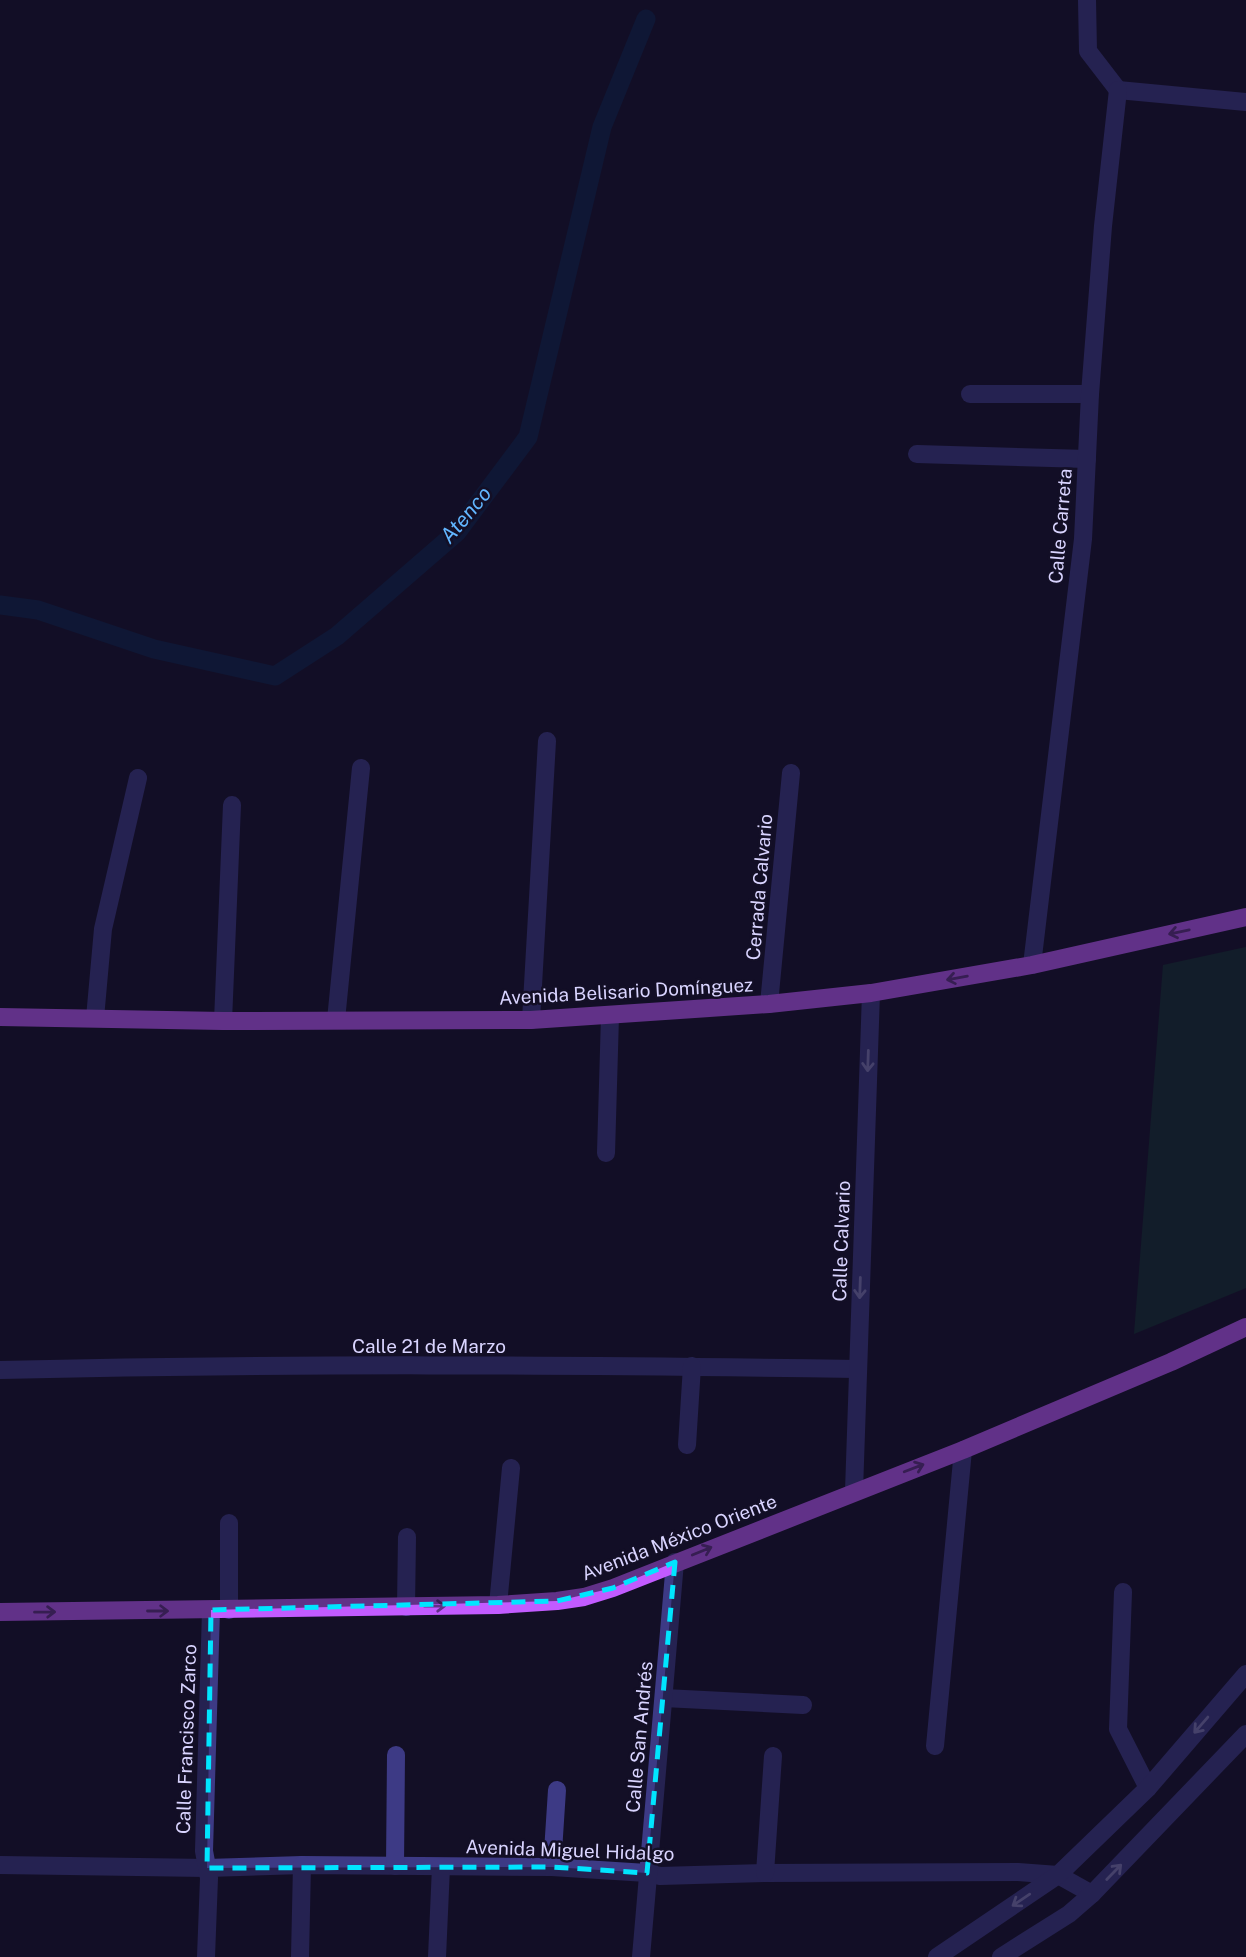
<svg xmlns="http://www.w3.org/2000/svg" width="1246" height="1957" viewBox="0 0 1246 1957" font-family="'Public Sans',sans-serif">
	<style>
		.green { fill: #12302f }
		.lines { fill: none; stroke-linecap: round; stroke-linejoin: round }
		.canal { stroke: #0c2248; stroke-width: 19 }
		.minor { stroke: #3d3a85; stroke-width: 18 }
		.major { stroke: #c25bff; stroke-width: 18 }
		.oneway { stroke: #623188 }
		.oneway2 { stroke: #837fbc }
		.marked { fill: none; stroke: #00e5ff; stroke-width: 5; stroke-dasharray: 14 9; stroke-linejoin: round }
		.labels { text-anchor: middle; stroke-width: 5; stroke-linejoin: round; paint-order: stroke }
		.street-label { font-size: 19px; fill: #d9d4ff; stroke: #130f26 }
		.water-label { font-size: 21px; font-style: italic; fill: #62b6ff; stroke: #130f26 }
	</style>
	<rect width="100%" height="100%" fill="#130f26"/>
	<path class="green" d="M1246 947V1288L1134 1334 1163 965Z"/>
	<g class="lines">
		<path class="canal" d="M0 605 38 610 154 649 275 676 337 636 457 532 528 437 602 127 646 19"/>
		<g class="minor">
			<path d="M1087 0 1088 51 1118 90"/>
			<path d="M1118 90 1246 102"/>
			<path d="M970 394H1090"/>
			<path d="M917 454 1087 459"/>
			<path d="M1032 965 1083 539 1090 394 1103 226 1118 90"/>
			<path d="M769 1004 791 773"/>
			<path d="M95 1018 103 929 138 778"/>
			<path d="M336 1020 361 768"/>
			<path d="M531 1020 547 741"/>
			<path d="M223 1021 232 805"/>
			<path d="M606 1153 610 1016"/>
			<path d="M0 1370C286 1363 572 1365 857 1369"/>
			<path d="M687 1445 692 1366"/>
			<path d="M854 1491 871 993"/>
			<path d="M1123 1592 1118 1729 1148 1788"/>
			<path d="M498 1605 511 1468"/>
			<path d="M406 1607 407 1537"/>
			<path d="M229 1610V1523"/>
			<path d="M664 1698 803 1705"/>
			<path d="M935 1746 963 1450"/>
			<path d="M0 1865 207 1868 302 1865 552 1867 647 1873 660 1876 765 1873 1018 1872 1058 1875 1092 1894"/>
			<path d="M395 1866 396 1755"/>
			<path d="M552 1867 557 1790"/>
			<path d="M765 1873 773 1756"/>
			<path d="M206 1957 209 1878 204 1851 211 1610"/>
			<path d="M300 1957 302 1865"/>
			<path d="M437 1957 441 1867"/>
			<path d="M641 1957 675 1562"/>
			<path d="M937 1957 1058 1875 1148 1788 1246 1674"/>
			<path d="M1001 1957 1069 1914 1092 1894 1246 1734"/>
		</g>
		<g class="major">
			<path d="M0 1017 223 1021 531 1020 769 1004 871 993 1032 965 1246 917"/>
			<path d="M0 1612 498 1605 557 1601 584 1597 613 1588 963 1450 1171 1362 1246 1327"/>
		</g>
	</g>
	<defs><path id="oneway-shaft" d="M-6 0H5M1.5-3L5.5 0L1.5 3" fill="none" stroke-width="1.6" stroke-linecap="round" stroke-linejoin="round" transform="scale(1.75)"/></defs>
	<g class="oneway">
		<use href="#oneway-shaft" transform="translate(1179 932) rotate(168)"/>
		<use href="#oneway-shaft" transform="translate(957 978) rotate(170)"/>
		<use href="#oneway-shaft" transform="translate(914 1468) rotate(-21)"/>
		<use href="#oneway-shaft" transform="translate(702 1551) rotate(-22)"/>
		<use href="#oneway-shaft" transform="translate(435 1606) rotate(-1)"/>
		<use href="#oneway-shaft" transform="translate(158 1611)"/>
		<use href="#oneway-shaft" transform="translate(45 1612) rotate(-1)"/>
	</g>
	<g class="oneway2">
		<use href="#oneway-shaft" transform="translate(868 1061) rotate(92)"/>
		<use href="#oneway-shaft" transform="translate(860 1288) rotate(92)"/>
		<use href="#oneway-shaft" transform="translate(1201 1725) rotate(131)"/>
		<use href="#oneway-shaft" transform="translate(1114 1872) rotate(-46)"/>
		<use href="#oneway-shaft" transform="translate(1021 1900) rotate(146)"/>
	</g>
	<path d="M0 0H1246V1957H0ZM675 1562 647 1873 552 1867 207 1868 211 1610 557 1601 613 1588Z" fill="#130f26" fill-opacity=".55" fill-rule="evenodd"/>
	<path class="marked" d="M675 1562 647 1873 552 1867 207 1868 211 1610 557 1601 613 1588Z"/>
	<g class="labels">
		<g class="street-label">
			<text transform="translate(1060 526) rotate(-85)" y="7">Calle Carreta</text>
			<text transform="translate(759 887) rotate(-85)" y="7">Cerrada Calvario</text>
			<text transform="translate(626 991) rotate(-3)" y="7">Avenida Belisario Domínguez</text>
			<text transform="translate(841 1241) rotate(-88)" y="7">Calle Calvario</text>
			<text x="429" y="1353">Calle 21 de Marzo</text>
			<text transform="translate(679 1537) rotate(-21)" y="7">Avenida México Oriente</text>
			<text transform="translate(639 1737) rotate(-85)" y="7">Calle San Andrés</text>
			<text transform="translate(186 1739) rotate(-88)" y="7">Calle Francisco Zarco</text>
			<text transform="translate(570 1850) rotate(2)" y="7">Avenida Miguel Hidalgo</text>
		</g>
		<g class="water-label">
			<text transform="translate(466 515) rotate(-50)" y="7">Atenco</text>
		</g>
	</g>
</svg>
